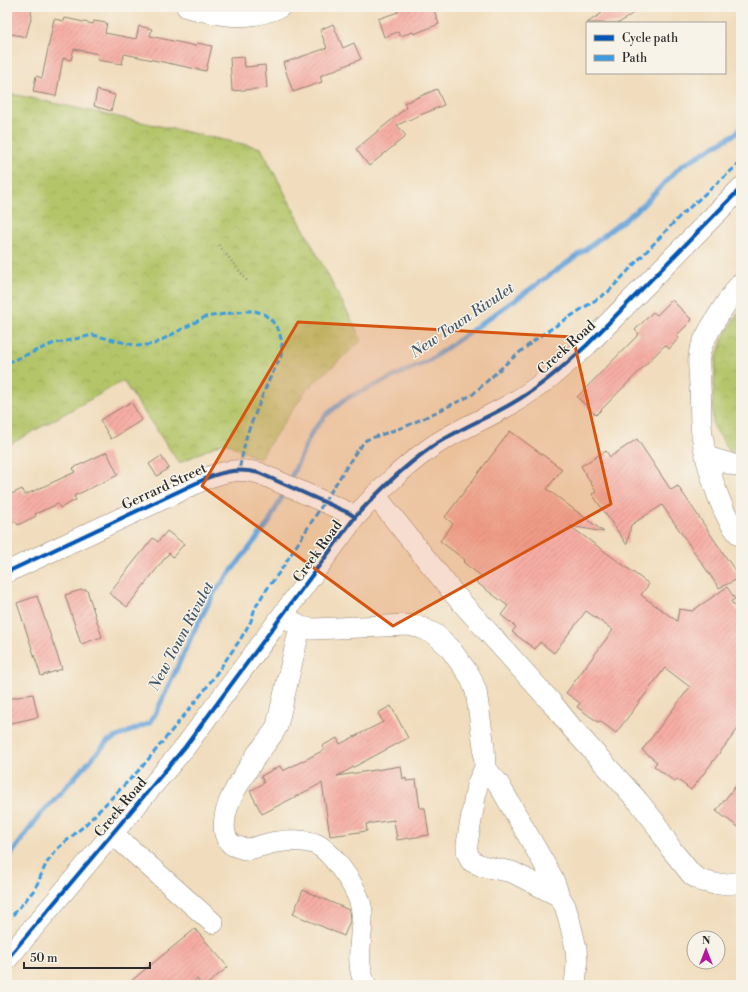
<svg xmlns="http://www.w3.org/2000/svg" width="748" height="992" viewBox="0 0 748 992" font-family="'Libre Bodoni',serif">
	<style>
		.built { fill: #f2d4be }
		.park { fill: url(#park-crowns); stroke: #70784a }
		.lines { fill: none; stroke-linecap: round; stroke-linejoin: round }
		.stream { stroke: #69a5da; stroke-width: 5 }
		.building { fill: url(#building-hatch) }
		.minor-casing { stroke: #8e8474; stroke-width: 22 }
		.path { stroke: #8e8474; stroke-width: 2.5; stroke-dasharray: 1 3; stroke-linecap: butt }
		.minor { stroke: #fff; stroke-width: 21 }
		.quiet { stroke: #3d9ce1; stroke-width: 3; stroke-dasharray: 6 3; stroke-linecap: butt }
		.cycleway-casing { stroke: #f7f3e8; stroke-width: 6 }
		.cycleway { stroke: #0057b8; stroke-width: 4 }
		.marked { fill: #d5540f; fill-opacity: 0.2; stroke: #d5540f; stroke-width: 3; stroke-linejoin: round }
		.labels { text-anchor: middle; stroke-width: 3; stroke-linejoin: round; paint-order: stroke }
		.street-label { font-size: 14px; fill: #2b2b2b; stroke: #f7f3e8 }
		.water-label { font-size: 15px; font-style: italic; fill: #415668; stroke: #f7f3e8 }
	</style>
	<defs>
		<pattern id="park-crowns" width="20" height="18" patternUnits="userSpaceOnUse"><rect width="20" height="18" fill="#b4c569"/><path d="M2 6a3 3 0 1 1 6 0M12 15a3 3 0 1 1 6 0" fill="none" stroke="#9ba95b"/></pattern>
		<pattern id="building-hatch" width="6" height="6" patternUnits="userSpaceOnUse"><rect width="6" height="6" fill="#f6ada4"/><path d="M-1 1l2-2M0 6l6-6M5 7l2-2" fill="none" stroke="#d3958d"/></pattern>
	</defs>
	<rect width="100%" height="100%" fill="#f7f3e8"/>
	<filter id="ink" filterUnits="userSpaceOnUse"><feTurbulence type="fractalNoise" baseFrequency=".025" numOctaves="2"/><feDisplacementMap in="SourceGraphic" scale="8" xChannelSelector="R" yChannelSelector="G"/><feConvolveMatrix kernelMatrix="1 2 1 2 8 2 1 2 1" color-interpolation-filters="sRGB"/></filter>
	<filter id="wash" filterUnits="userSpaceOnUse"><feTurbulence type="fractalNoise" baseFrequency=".012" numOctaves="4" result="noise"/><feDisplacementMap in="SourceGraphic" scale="16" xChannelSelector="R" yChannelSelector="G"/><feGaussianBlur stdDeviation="0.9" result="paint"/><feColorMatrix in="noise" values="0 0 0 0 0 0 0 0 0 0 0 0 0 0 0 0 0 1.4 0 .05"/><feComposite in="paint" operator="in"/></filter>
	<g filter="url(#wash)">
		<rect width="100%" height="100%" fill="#f1ddbd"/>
		<path class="built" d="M741 574V611L723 586Z"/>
		<g class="park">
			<path d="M7 93 261 148 362 340 307 389 259 459 224 442 179 463 123 381 7 446Z"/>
			<path d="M741 308V459L733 457 713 425V396L716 360 723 338Z"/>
		</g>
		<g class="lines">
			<g class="stream">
				<path d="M289 482 312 432 326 415 347 398 430 360 585 250 641 207 681 166 735 134 741 128"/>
				<path d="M7 860 39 816 108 741 149 723 157 711 194 631 214 593 268 524 286 489"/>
			</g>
		</g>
		<g id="blocks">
			<g class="building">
				<path d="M7 7H32L31 14 32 15 26 37 7 33Z"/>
				<path d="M396 7H433L439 24 414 34 413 32 400 36 398 32 384 37 378 19 398 12Z"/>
				<path d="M598 7H642L619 23H587L602 13Z"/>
				<path d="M65 18 93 24 94 21 107 23 105 33 136 39 139 26 152 29 150 36 196 46 197 43 212 46 206 71 124 54 122 64 97 60 98 54 74 49 71 60 63 58 56 96 33 92 36 76 42 78 54 19 64 21Z"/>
				<path d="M333 24 343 48 354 43 361 59 320 76 322 82 293 92 283 63 327 48 320 30Z"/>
				<path d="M244 57 245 67 265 65 267 88 232 91 230 58Z"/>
				<path d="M437 89 444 105 397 125 406 136 369 166 356 149 406 108 404 103Z"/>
				<path d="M97 90 115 95 111 111 94 106Z"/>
				<path d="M672 300 692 320 676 336 679 338 669 349 665 345 596 415 577 397 639 334 635 330 653 312 657 315Z"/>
				<path d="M131 402 142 420 111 439 100 420Z"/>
				<path d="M510 431 562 469 547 489 604 532 570 526 649 584 641 595 677 621 679 609 692 611 727 587 735 599 731 601 741 616V725L691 790 677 779 675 782 654 766 657 762 642 750 690 687 665 668 616 733 600 721 598 722 577 707 580 703 566 693 613 630 586 611 554 653 540 642 535 649 512 632 516 627 501 615 508 606 476 582 481 576 463 562 465 560 440 541 453 524 445 517Z"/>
				<path d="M637 439 671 490 678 486 740 578 719 588 662 505 631 525 627 545 592 494 596 492 581 466 606 451 610 457Z"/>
				<path d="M107 452 118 475 74 496 76 500 60 508 58 504 35 514 36 516 18 525 15 521 7 525V496L22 489 25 495 75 472 73 468Z"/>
				<path d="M161 456 169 468 157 476 149 464Z"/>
				<path d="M167 531 184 544 173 557 169 553 127 607 109 593 153 538 158 542Z"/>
				<path d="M81 590H87L102 637 81 644 65 595Z"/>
				<path d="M37 596 62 669 41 676 17 603Z"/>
				<path d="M33 694 38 717 7 724V699Z"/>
				<path d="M391 706 408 738 337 776 401 766 403 779 406 778V781L416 780 420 808H425L429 835 397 840 394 820 366 824 367 831 330 836 322 783 262 814 250 791 264 783 261 776 280 766 283 771 324 750 322 746 337 738 340 744 383 722 378 713Z"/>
				<path d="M741 779V829L716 811Z"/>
				<path d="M303 890 349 910 350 921 344 936 293 914Z"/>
				<path d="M195 929 228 967 206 985H202L197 979 190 985H126Z"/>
			</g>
		</g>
	</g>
	<g filter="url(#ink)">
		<use href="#blocks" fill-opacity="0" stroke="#8e8474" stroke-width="1"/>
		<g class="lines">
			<g class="minor-casing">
				<g id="minor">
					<path d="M187 7C221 15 245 22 280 7"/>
					<path d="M741 283C730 296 700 341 699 356 698 366 700 377 700 387 701 403 700 419 702 435 706 462 721 518 741 536"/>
					<path d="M707 457 741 467"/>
					<path d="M375 495 455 595 551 702 572 728 638 801 654 821 671 849 692 875 702 881 715 884H728L741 882"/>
					<path d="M7 572 207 478C225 471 240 468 259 473L349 513 355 517"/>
					<path d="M284 615 300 627 313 629 408 625 422 628 436 635 449 647 470 676 476 691 484 747 485 768 477 785 467 844V852L471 861 482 866 512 872 559 896 565 906 569 919 576 948 577 964 575 985"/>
					<path d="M300 627 277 726C272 736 265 744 258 753 249 767 237 785 230 800 224 815 218 842 238 847 241 848 244 849 247 849 257 848 267 843 277 842 288 840 305 840 316 844 325 848 334 859 340 867 350 880 361 897 362 913 363 936 354 964 366 985"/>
					<path d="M485 768 498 783 553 879 559 896"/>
					<path d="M112 833 213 923"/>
					<path d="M7 959 185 747 355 517C380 490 403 467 433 446 457 430 485 419 511 404 539 388 563 367 587 345L741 188"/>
				</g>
			</g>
			<path class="path" d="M219 245 248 282"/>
			<use href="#minor" class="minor"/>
			<g class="quiet">
				<path d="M7 363 52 344 93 335 138 346 154 344 205 317 245 311H255L264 314 272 321 279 331 282 343 281 356 268 382 247 434 239 470"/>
				<path d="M7 922 35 889 46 864 57 849 84 826 142 767 204 691 240 640 251 621 255 608 264 593 281 570 356 452 366 440 409 425 472 395 510 360 540 336 608 292 681 215 741 162"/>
			</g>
			<g class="cycleway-casing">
				<g id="cycleway">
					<path d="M7 572 207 478C225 471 240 468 259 473L349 513 355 517"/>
					<path d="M7 959 185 747 355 517C380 490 403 467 433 446 457 430 485 419 511 404 539 388 563 367 587 345L741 188"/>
				</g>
			</g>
			<use href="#cycleway" class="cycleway"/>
		</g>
	</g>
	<path class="marked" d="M298 322 573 337 611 504 393 626 202 486Z"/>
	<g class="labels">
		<g class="street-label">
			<text transform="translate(566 347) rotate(-42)" y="5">Creek Road</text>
			<text transform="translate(164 486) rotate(-25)" y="5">Gerrard Street</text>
			<text transform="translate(317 551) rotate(-54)" y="5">Creek Road</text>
			<text transform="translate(120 807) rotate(-50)" y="5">Creek Road</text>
		</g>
		<g class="water-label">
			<text transform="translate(462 320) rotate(-34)" y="5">New Town Rivulet</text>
			<text transform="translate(181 636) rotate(-62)" y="5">New Town Rivulet</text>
		</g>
	</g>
	<rect width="748" height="992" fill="none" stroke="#f7f3e8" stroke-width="24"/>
	<rect x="586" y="22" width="140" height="52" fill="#f7f3e8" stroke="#a5a39c"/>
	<rect x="594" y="35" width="20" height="6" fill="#0057b8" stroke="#a5a39c"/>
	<text x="622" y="42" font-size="12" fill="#2b2b2b">Cycle path</text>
	<rect x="594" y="55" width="20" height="6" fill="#3d9ce1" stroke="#a5a39c"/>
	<text x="622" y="62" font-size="12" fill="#2b2b2b">Path</text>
	<g transform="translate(706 950)"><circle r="19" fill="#f7f3e8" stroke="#a5a39c"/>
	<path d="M0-3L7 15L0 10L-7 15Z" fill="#b5179e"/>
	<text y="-6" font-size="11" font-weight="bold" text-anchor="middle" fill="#2b2b2b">N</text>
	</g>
	<path d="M24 962v6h126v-6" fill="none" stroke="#2b2b2b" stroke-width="2"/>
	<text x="30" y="962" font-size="12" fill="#2b2b2b" stroke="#f7f3e8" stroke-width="3" paint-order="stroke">50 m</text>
</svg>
